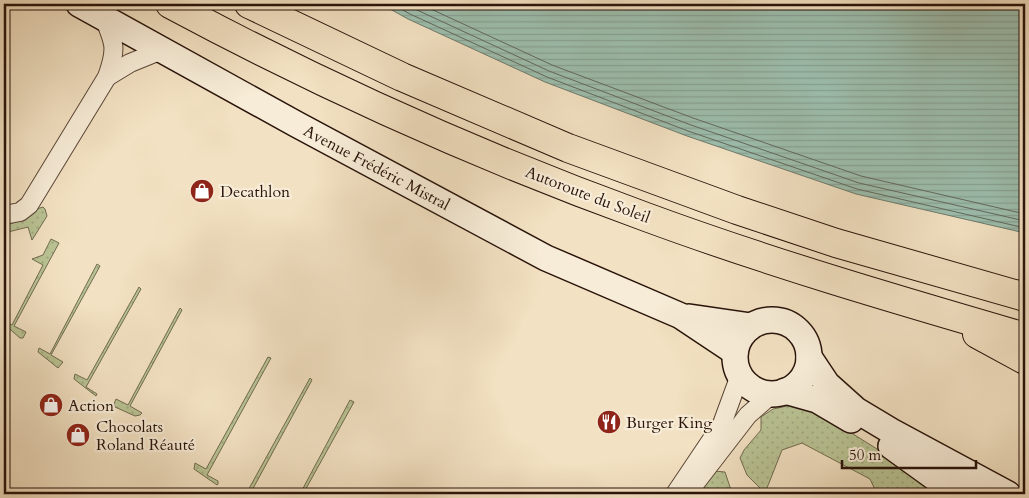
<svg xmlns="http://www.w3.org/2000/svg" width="1029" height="498" viewBox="0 0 1029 498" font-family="Cardo,serif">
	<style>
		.grass { fill: url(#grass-dots); stroke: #716b4f }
		.water { fill: url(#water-rules); stroke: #6e7a6c }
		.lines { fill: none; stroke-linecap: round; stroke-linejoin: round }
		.shore { stroke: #62685c; stroke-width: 1 }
		.minor-casing { stroke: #5b4638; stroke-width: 20 }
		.secondary-casing { stroke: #29130a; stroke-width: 28 }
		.motorway-casing { stroke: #29130a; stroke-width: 30 }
		.minor { stroke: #f7ecd7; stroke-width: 18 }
		.secondary { stroke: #f7ecd7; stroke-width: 25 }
		.motorway { stroke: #f2e1c2; stroke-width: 28 }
		.labels { text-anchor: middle; stroke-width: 4.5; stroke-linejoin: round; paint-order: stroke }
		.street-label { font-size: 16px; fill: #29130a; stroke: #f7ecd7 }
		.poi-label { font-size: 16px; fill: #29130a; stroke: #f7ecd7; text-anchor: start }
	</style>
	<defs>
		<pattern id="grass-dots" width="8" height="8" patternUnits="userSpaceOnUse" patternTransform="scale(1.25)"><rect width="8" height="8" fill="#b9c394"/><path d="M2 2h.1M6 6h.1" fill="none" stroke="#9fa77e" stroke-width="1.8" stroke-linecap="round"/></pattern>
		<pattern id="water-rules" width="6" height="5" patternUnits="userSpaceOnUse" patternTransform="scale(1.25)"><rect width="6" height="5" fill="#9cbead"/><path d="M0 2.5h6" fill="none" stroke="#86a294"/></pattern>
	</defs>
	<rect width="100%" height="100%" fill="#f2e1c2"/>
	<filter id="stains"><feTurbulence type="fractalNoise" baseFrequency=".004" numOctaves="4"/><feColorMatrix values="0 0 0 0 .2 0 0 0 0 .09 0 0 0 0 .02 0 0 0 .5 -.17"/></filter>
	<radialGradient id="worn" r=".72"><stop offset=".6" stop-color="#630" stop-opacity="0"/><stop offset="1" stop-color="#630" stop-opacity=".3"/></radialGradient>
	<g class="grass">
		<path d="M43 207 45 209 47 216 32 240 28 227 4 233V225C22 223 29 210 43 207Z"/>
		<path d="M51 239 59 243 14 326 26 332 23 338H20L4 324V321L12 325 43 265 32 259 43 255Z"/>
		<path d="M97 264 100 266 51 355 63 362 58 368 38 352 39 348 50 354Z"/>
		<path d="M139 287 141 289 86 387 97 394 96 396 74 379 75 374 87 380Z"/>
		<path d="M180 308 182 310 130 406 142 413 140 415 135 416 115 407 114 404 116 399 128 405Z"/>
		<path d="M268 357 271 358 207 475 218 481V484L217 485 194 469 195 463 206 469Z"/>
		<path d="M310 378 312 380 250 494H246Z"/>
		<path d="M350 400 354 402 303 494H300Z"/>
		<path d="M797 404 826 417 893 459 941 494H877L870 479 802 443 782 450 765 493 747 475 740 458 744 450 761 430V417L773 409Z"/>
		<path d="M714 471 725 472 732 493 727 494H700Z"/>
	</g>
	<path class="water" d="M381 4H1025V233L856 194 687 136 545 82 408 19Z"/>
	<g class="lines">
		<g class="shore">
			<path d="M392 4 410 14 547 77 688 131 857 189 1025 228"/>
			<path d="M404 4 549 71 691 125 859 183 1025 221"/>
			<path d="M420 4 552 65 693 118 861 176 1025 214"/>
		</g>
		<g class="minor-casing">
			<g id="minor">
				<path d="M107 77 130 63 162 50"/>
				<path d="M4 215 20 212 29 205 107 77C117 49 115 44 104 18"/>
				<path d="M694 485 748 415 772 394"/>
				<path d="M675 494 722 424 740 375"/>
			</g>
		</g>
		<g class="secondary-casing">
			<g id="secondary">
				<path d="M79 4 296 124 546 258 681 316 735 352"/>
				<path d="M689 317 751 326"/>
				<circle cx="772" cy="357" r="37"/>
				<path d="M809 357 827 384 856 410 891 431 1008 494"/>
				<path d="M785 391 817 400 851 420"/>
				<path d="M891 446 945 485 962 494"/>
			</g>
		</g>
		<g class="motorway-casing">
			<g id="motorway">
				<path d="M170 4C323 86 483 158 646 217 771 263 898 300 1025 337"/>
				<path d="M249 4 402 77 568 148 737 210 836 243 1025 297"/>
				<path d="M977 334 1025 360"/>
			</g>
		</g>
		<use href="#minor" class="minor"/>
		<use href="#secondary" class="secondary"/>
		<use href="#motorway" class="motorway"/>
	</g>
	<defs>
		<g id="shop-disc" transform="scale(1.25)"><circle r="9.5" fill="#8f2418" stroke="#f7ecd7"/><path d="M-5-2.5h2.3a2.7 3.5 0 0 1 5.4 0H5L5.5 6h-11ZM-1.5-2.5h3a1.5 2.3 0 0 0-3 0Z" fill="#fff"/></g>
		<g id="restaurant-disc" transform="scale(1.25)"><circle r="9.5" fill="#8f2418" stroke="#f7ecd7"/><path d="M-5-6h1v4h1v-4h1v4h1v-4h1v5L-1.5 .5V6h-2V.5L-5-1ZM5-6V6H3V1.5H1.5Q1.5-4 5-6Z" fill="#fff"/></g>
	</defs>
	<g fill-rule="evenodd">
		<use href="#shop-disc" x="202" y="191"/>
		<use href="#shop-disc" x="51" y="405"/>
		<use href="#restaurant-disc" x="609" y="422"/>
		<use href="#shop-disc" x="78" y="435"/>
	</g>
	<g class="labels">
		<g class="street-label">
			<text transform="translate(377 167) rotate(28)" y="6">Avenue Frédéric Mistral</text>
			<text transform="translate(588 194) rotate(21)" y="6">Autoroute du Soleil</text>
		</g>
		<g class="poi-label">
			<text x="220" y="197">Decathlon</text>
			<text x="68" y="411">Action</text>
			<text x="626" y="428">Burger King</text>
			<text x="96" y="432">Chocolats<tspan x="96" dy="18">Roland Réauté</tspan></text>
		</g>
	</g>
	<rect width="1029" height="498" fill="none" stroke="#f2e1c2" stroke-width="20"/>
	<rect x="5" y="5" width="1019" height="488" fill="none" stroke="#29130a" stroke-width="2.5"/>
	<rect x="10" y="10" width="1009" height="478" fill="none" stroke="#29130a"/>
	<path d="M842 460v8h134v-8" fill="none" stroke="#29130a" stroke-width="2.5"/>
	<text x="849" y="460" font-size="15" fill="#29130a" stroke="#f7ecd7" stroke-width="4" paint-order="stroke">50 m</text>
	<rect width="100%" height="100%" filter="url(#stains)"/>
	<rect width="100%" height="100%" fill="url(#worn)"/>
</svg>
